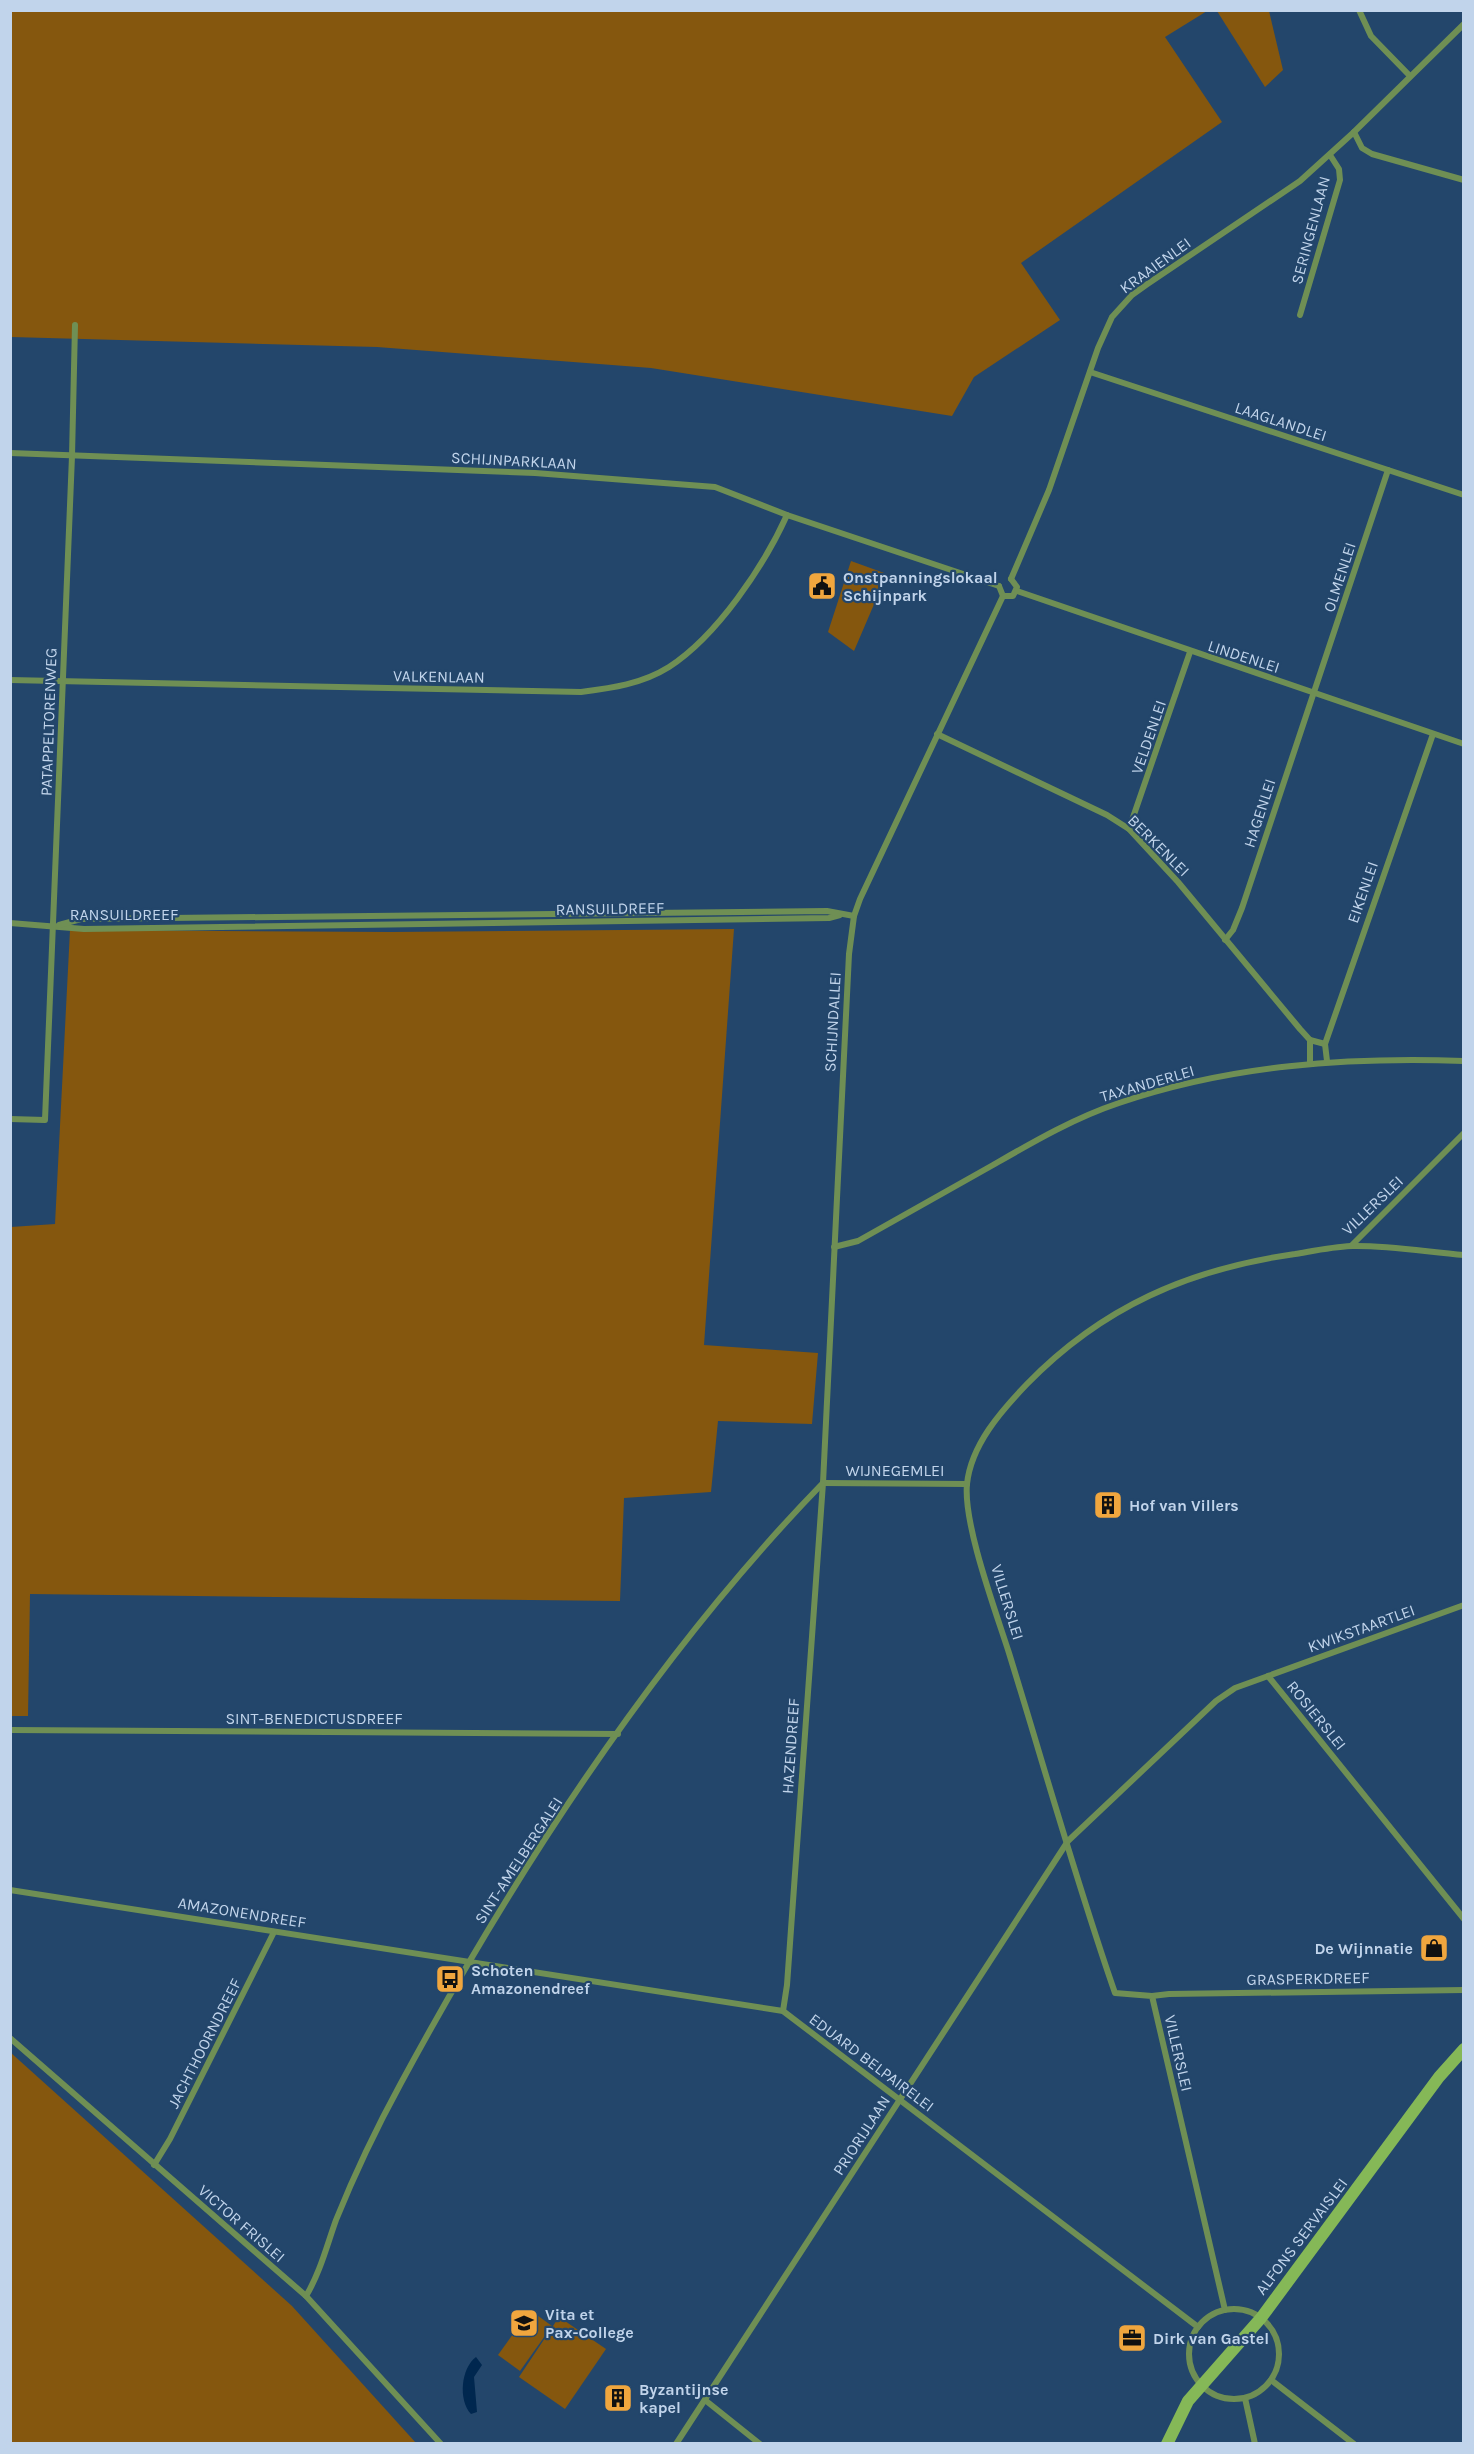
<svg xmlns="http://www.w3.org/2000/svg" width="1474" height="2454" viewBox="0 0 1474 2454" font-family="Karla,sans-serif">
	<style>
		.green { fill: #85570e }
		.water { fill: #00274f }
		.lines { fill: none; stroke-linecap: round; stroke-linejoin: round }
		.street { stroke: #6f8f54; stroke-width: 6 }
		.secondary { stroke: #85b857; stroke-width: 12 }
		.labels { text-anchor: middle; stroke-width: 4.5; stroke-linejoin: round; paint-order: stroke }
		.street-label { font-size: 16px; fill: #c1d4eb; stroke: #23466b }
		.poi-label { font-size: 16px; font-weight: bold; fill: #c1d4eb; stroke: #23466b; text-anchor: start }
	</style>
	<rect width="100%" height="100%" fill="#23466b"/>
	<g class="green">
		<path d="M11 11H1207L1165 37 1222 122 1021 263 1060 320 974 377 952 416 651 368 377 347 11 337Z"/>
		<path d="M1217 11H1269L1283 70 1265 87Z"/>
		<path d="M851 561 887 574 854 651 828 632Z"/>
		<path d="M734 929 704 1345 818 1353 812 1424 718 1421 711 1492 624 1498 620 1601 30 1594 28 1716H11V1227L55 1224 70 930 391 932Z"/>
		<path d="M10 2052 292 2306 416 2443H11Z"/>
		<path d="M530 2310 552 2326 520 2371 498 2355Z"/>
		<path d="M559 2317 606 2349 565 2409 519 2377Z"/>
	</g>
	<path class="water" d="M476 2357 482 2365 474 2377 477 2412 471 2414C458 2400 461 2368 476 2357Z"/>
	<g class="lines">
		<g class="street">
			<path d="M1359 10 1371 36 1410 76"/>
			<path d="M1354 132 1362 148 1372 154 1464 180"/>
			<path d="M1300 315 1340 180 1339 169 1330 155"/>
			<path d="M1090 372 1464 495"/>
			<path d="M10 453 535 473 715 487 787 515 999 586"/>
			<path d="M1011 579 1049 490 1098 348 1112 317 1132 295 1146 285 1300 181 1354 132 1464 24"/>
			<path d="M999 586 1003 596H1013L1017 587 1011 579"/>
			<path d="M1017 591 1464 744"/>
			<path d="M10 680 581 692C612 688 642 684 669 667 717 636 764 566 787 515"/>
			<path d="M937 734 1107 815 1129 829 1178 882 1300 1029 1310 1040 1325 1044"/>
			<path d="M1129 829 1190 652"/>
			<path d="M10 923 84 929 829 918 840 915"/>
			<path d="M59 925 81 919 827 911 854 916"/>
			<path d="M1225 940 1233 930 1242 908 1388 470"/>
			<path d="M1310 1040V1063"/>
			<path d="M1327 1061 1325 1044 1433 734"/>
			<path d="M10 1119 45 1120 72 456 75 325"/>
			<path d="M1351 1246 1464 1133"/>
			<path d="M834 1247 858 1241C903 1216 948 1190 993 1165 1033 1142 1074 1118 1119 1103 1231 1065 1346 1057 1464 1061"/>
			<path d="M823 1483 967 1484"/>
			<path d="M1268 1676 1464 1919"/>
			<path d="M10 1730 618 1734"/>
			<path d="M10 1890 783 2011 1198 2327"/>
			<path d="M1152 1996 1169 1994 1464 1990"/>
			<path d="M783 2011 787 1985 823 1483 849 954 854 916 860 899 1003 596"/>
			<path d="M10 2038 306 2296 441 2444"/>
			<path d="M154 2165 170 2139 274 1932"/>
			<path d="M306 2296C320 2273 327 2245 336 2220 355 2173 377 2127 401 2083 514 1874 656 1655 822 1484"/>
			<circle cx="1234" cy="2354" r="45"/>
			<path d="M1225 2310 1152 1996 1115 1993C1076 1881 1044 1766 1009 1653 996 1612 963 1524 967 1484 971 1445 1001 1411 1027 1384 1102 1307 1189 1269 1295 1254 1313 1251 1332 1247 1351 1246 1388 1245 1427 1252 1464 1255"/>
			<path d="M1271 2380 1354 2444"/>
			<path d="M1245 2398 1255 2444"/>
			<path d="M705 2400 760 2444"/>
			<path d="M676 2444 1068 1841 1216 1701 1235 1688 1464 1605"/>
		</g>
		<path class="secondary" d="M1167 2444 1188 2401 1261 2318 1439 2077 1464 2049"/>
	</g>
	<defs>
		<g id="civic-square" transform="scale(1.5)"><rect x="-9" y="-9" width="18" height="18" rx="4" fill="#f0a63e" stroke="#23466b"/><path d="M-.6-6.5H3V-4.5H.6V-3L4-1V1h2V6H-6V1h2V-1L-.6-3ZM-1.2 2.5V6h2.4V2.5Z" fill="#111"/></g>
		<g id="building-square" transform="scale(1.5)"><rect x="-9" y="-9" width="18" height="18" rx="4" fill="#f0a63e" stroke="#23466b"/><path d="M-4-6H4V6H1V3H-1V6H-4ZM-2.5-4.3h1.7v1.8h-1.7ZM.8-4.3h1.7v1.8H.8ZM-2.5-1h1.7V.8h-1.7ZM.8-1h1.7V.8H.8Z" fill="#111"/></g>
		<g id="shop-square" transform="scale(1.5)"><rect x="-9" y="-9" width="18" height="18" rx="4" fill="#f0a63e" stroke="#23466b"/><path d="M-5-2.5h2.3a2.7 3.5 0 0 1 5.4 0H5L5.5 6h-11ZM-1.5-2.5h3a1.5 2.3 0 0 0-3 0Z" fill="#111"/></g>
		<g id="bus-square" transform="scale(1.5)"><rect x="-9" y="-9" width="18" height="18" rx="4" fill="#f0a63e" stroke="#23466b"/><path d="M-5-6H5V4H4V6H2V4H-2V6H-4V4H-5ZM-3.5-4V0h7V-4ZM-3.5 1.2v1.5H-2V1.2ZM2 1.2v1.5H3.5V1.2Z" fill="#111"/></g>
		<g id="school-square" transform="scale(1.5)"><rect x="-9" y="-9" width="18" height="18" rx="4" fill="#f0a63e" stroke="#23466b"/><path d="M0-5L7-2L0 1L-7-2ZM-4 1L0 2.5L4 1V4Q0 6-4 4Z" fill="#111"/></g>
		<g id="office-square" transform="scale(1.5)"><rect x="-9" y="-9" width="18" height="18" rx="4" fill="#f0a63e" stroke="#23466b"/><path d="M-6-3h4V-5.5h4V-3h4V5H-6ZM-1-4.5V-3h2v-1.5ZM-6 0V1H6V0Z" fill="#111"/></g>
	</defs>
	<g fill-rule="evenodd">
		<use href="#civic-square" x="822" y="586"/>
		<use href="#building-square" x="1108" y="1505"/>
		<use href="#shop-square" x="1434" y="1948"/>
		<use href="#bus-square" x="450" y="1979"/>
		<use href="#school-square" x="524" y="2323"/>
		<use href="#office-square" x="1132" y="2338"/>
		<use href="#building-square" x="618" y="2398"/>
	</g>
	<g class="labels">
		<g class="street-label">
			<text transform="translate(1310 230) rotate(-75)" y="6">SERINGENLAAN</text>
			<text transform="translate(1155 265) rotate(-36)" y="6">KRAAIENLEI</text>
			<text transform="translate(1281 421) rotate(18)" y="6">LAAGLANDLEI</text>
			<text transform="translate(514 460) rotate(3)" y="6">SCHIJNPARKLAAN</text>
			<text transform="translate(1339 577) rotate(-72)" y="6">OLMENLEI</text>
			<text transform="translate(1244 656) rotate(18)" y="6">LINDENLEI</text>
			<text transform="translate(439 676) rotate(1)" y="6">VALKENLAAN</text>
			<text transform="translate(48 722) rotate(-88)" y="6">PATAPPELTORENWEG</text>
			<text transform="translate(1148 737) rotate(-71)" y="6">VELDENLEI</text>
			<text transform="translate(1259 813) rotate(-72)" y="6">HAGENLEI</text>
			<text transform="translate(1159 845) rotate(45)" y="6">BERKENLEI</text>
			<text transform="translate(1362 892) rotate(-71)" y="6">EIKENLEI</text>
			<text transform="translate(610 908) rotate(-1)" y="6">RANSUILDREEF</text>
			<text x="124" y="920">RANSUILDREEF</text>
			<text transform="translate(832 1022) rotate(-87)" y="6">SCHIJNDALLEI</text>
			<text transform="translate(1147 1083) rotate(-16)" y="6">TAXANDERLEI</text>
			<text transform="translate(1372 1205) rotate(-44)" y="6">VILLERSLEI</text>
			<text x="895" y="1476">WIJNEGEMLEI</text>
			<text transform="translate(1008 1602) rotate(73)" y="6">VILLERSLEI</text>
			<text transform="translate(1361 1628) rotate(-20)" y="6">KWIKSTAARTLEI</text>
			<text transform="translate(1317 1715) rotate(51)" y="6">ROSIERSLEI</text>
			<text x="314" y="1724">SINT-BENEDICTUSDREEF</text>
			<text transform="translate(790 1746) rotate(-86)" y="6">HAZENDREEF</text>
			<text transform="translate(518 1860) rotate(-57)" y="6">SINT-AMELBERGALEI</text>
			<text transform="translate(242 1912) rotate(9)" y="6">AMAZONENDREEF</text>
			<text transform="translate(1308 1978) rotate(-1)" y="6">GRASPERKDREEF</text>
			<text transform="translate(204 2043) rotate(-63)" y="6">JACHTHOORNDREEF</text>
			<text transform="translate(1179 2053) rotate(77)" y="6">VILLERSLEI</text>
			<text transform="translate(872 2062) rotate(37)" y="6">EDUARD BELPAIRELEI</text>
			<text transform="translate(861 2135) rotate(-57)" y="6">PRIORIJLAAN</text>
			<text transform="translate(242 2223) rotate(41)" y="6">VICTOR FRISLEI</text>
			<text transform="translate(1301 2236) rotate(-53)" y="6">ALFONS SERVAISLEI</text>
		</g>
		<g class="poi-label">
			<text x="843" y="583">Onstpanningslokaal<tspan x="843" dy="18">Schijnpark</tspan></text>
			<text x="1129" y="1511">Hof van Villers</text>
			<text x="1413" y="1954" text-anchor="end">De Wijnnatie</text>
			<text x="471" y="1976">Schoten<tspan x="471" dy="18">Amazonendreef</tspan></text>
			<text x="545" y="2320">Vita et<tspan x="545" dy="18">Pax-College</tspan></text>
			<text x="1153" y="2344">Dirk van Gastel</text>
			<text x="639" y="2395">Byzantijnse<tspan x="639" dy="18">kapel</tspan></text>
		</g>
	</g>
	<rect width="1474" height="2454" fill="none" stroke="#c1d4eb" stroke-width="24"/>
</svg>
